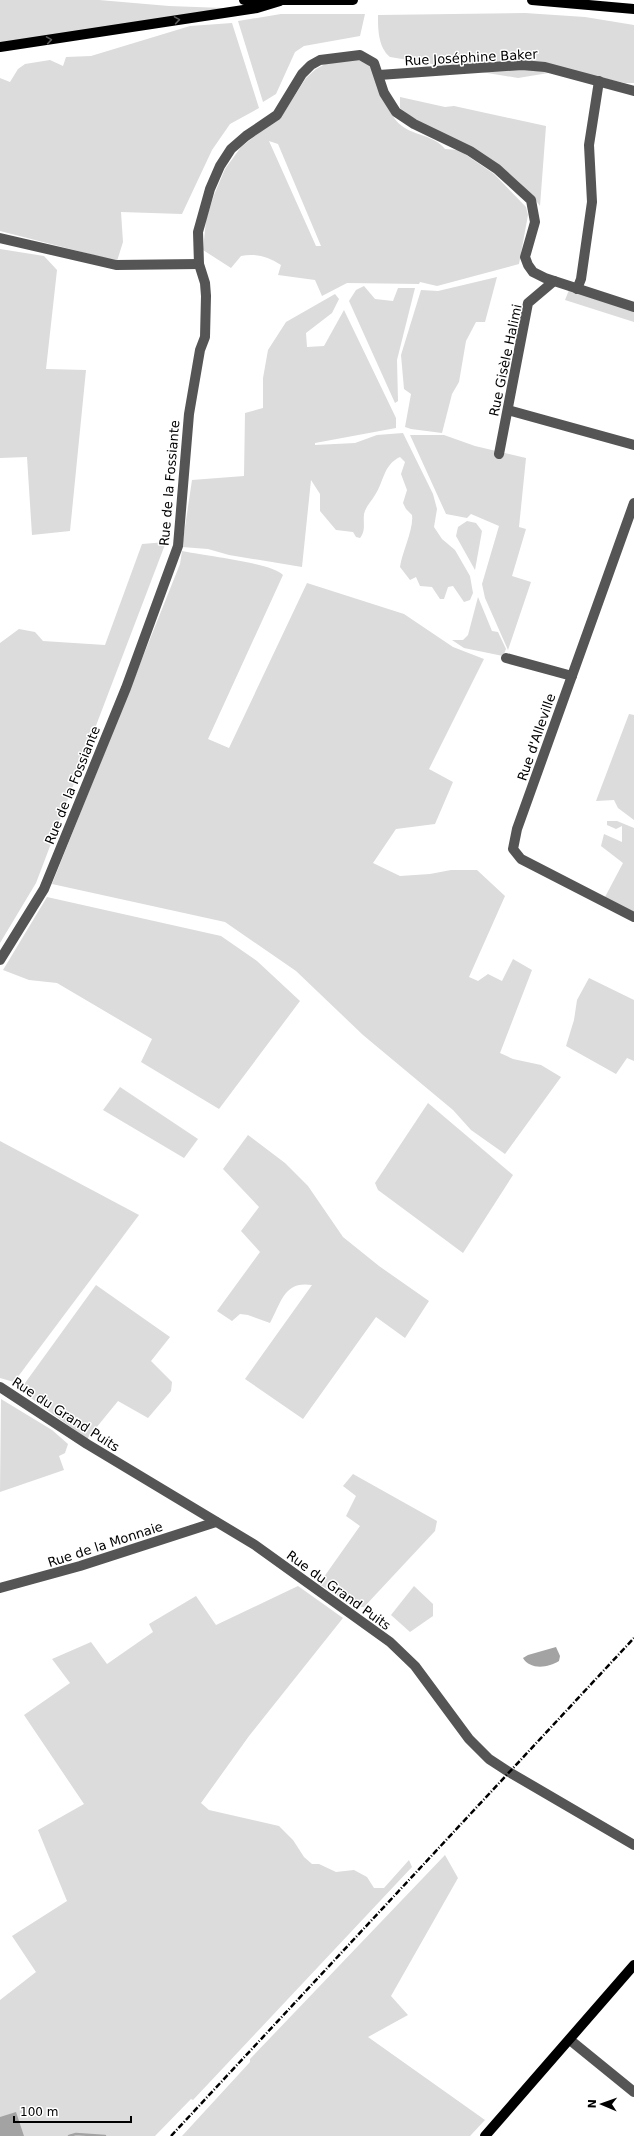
<svg xmlns="http://www.w3.org/2000/svg" width="634" height="2136" viewBox="0 0 634 2136" font-family="'DejaVu Sans',sans-serif">
	<style>
		.green { fill: #dcdcdc; fill-rule: evenodd }
		.water { fill: #a3a3a3 }
		.lines { fill: none; stroke-linecap: round; stroke-linejoin: round }
		.stream { stroke: #a3a3a3; stroke-width: 2.5 }
		.minor { stroke: #555; stroke-width: 10 }
		.major { stroke: #000; stroke-width: 10 }
		.rail { stroke: #000; stroke-width: 2.5; stroke-dasharray: 6 2 1 2; stroke-linecap: butt }
		.oneway { stroke: #595959 }
		.labels { text-anchor: middle; stroke-width: 3; stroke-linejoin: round; paint-order: stroke }
		.street-label { font-size: 13px; fill: #000; stroke: #fff }
	</style>
	<rect width="100%" height="100%" fill="#fff"/>
	<g class="green">
		<path d="M0 0H99L169 6 223 8V9L0 43Z"/>
		<path d="M525 13 585 17 634 25V83H625L567 70 518 78 390 57C378 47 378 29 378 15Z"/>
		<path d="M281 14H365L360 36 304 46 295 52 276 94 263 102 238 21Z"/>
		<path d="M232 23 259 108 230 124 212 150 182 214 121 212 123 242 117 261 0 231V78L10 82 18 69 25 64 50 60 63 66 66 57 91 56 190 26Z"/>
		<path d="M357 59 370 65C377 81 387 115 402 126 415 136 434 135 445 149L459 150 494 174 526 207 528 215 519 264 437 286 420 282 419 284 347 283 322 296 315 280 278 275 281 265C268 257 256 253 241 256L231 268 203 250 206 220 214 195 225 169 241 147 283 114 306 78 316 69 327 63ZM269 141 278 144 321 246H316Z"/>
		<path d="M400 97 445 107 454 106 546 126 540 206C525 185 498 162 475 150 449 136 422 126 400 108Z"/>
		<path d="M0 249 44 256 57 270 46 369 86 370 70 531 32 535 27 457 0 458Z"/>
		<path d="M497 277 485 322H476L466 341 459 382 452 394 442 433 411 429 405 427 411 394 404 389 401 355 421 290 438 291Z"/>
		<path d="M364 286 375 299 393 301 398 288H415L397 360 398 401 395 403 349 301 356 290Z"/>
		<path d="M569 290 634 311V322L565 300Z"/>
		<path d="M335 294 339 299 332 313 306 333 307 347 324 346 344 310 396 418V428L315 443V445L355 443 377 435 403 433 433 494 437 509 434 527 442 539 455 550 470 576 473 593 470 600 464 602 453 586 448 587 444 599H440L432 587 420 586 416 577 410 580 400 567C402 552 414 529 412 515L406 509 403 503 407 490 401 474 405 462 400 457C383 465 384 482 375 495 371 502 366 506 364 514 363 524 366 530 360 538L356 537 353 532 336 530 320 511V494L311 480 302 567 229 555 208 549 182 547 192 480 244 476 245 413 263 408V378L268 350 286 322Z"/>
		<path d="M410 435H444L475 446 526 458 519 527 526 529 512 576 531 582 508 650 485 598 482 584 499 526 471 514 467 518 446 514Z"/>
		<path d="M467 521 476 523 482 531 475 570 456 536 458 527Z"/>
		<path d="M166 542 36 883 0 943V643L19 629 35 632 43 641 105 645 142 544Z"/>
		<path d="M182 551C200 555 273 563 283 575L208 739 229 748 307 583 404 614 453 647 484 659 429 769 453 782 435 824 396 829 373 863 400 876 430 874 451 870H477L505 896 469 977 478 981 488 974 502 981 513 959 532 970 500 1053 513 1059 541 1065 561 1077 505 1154 471 1130 453 1110 363 1035 296 971 225 922 52 884 180 564Z"/>
		<path d="M478 597 492 631 498 632 506 649 503 656 464 648 452 640H463L468 635Z"/>
		<path d="M629 714 634 715V820L618 808 614 800 596 801Z"/>
		<path d="M607 821H617L634 828V913L605 897 623 863 601 846 604 834 622 842V826L616 829 607 825Z"/>
		<path d="M47 897 221 936 257 961 300 1001 219 1109 141 1062 152 1039 57 983 29 980 3 970Z"/>
		<path d="M589 978 634 1000V1061L627 1058 616 1074 566 1046 574 1020 577 1000Z"/>
		<path d="M120 1087 198 1139 184 1158 103 1110Z"/>
		<path d="M428 1103 513 1175 463 1253 378 1190 375 1183Z"/>
		<path d="M248 1135 285 1163 308 1186 343 1237 379 1266 429 1301 405 1338 376 1317 303 1419 245 1379 312 1285C284 1281 282 1301 270 1323L248 1315 240 1314 232 1321 217 1311 260 1252 241 1231 259 1207 223 1169Z"/>
		<path d="M0 1141 139 1215 14 1382 0 1378Z"/>
		<path d="M96 1285 170 1337 151 1361 172 1382 171 1391 148 1418 118 1401 87 1439 20 1390Z"/>
		<path d="M1 1399 52 1430 68 1444 65 1453 59 1456 64 1470 0 1492Z"/>
		<path d="M353 1474 437 1521 435 1531 364 1607H356L319 1584 360 1526 346 1516 356 1496 343 1486Z"/>
		<path d="M298 1586 343 1618 249 1736 201 1803 209 1810 279 1826 293 1840 304 1857 312 1864H319L336 1872 354 1870 367 1877 374 1888H384L409 1860 412 1867 193 2100 191 2099 155 2136H0V2000L36 1972 12 1936 67 1901 38 1830 84 1804 24 1715 70 1683 52 1659 91 1642 107 1664 153 1632 149 1624 196 1596 216 1625Z"/>
		<path d="M414 1586 433 1604V1616L410 1632 391 1615Z"/>
		<path d="M445 1855 458 1878 391 1996 408 2015 368 2037 485 2120 470 2136H182L250 2062V2059Z"/>
	</g>
	<g class="water">
		<path d="M556 1647 560 1656 559 1661C548 1668 530 1670 523 1658L528 1655Z"/>
		<path d="M16 2112 24 2136H0V2117Z"/>
	</g>
	<g class="lines">
		<path class="stream" d="M69 2136 76 2134 105 2136"/>
		<g class="minor">
			<path d="M379 75 522 65 545 67 634 91"/>
			<path d="M0 238 116 265 199 264"/>
			<path d="M577 289 581 279 592 202 589 145 599 81"/>
			<path d="M508 410 634 445"/>
			<path d="M499 454 528 303 554 281"/>
			<path d="M634 503 517 829 513 849 521 859 634 917"/>
			<path d="M506 658 572 676"/>
			<path d="M0 960 44 889 126 688 178 546 189 414 200 350 205 337 206 296 205 283 199 264 198 232 210 189 220 166 231 149 246 136 277 115 302 74 311 65 320 60 360 55 374 63 384 93 396 112 414 124 470 151 497 169 531 200 535 222 525 257 528 265 533 272 545 278 634 307"/>
			<path d="M0 1387 87 1444 255 1545 390 1642 415 1666 469 1739 489 1759 509 1772 634 1845"/>
			<path d="M0 1588 80 1566 216 1522"/>
			<path d="M570 2040 634 2092"/>
		</g>
		<g class="major">
			<path d="M244 0H353"/>
			<path d="M532 0 634 9"/>
			<path d="M0 47 257 8 280 1"/>
			<path d="M485 2136 634 1965"/>
		</g>
		<path class="rail" d="M171 2136 634 1638"/>
	</g>
	<defs><path id="oneway-chevron" d="M-2-3.5L2.5 0L-2 3.5" fill="none" stroke-width="1.6" stroke-linecap="round" stroke-linejoin="round"/></defs>
	<g class="oneway">
		<use href="#oneway-chevron" transform="translate(177 20) rotate(-9)"/>
		<use href="#oneway-chevron" transform="translate(49 40) rotate(-9)"/>
	</g>
	<g class="labels">
		<g class="street-label">
			<text transform="translate(471 57) rotate(-3)" y="5">Rue Joséphine Baker</text>
			<text transform="translate(505 360) rotate(-78)" y="5">Rue Gisèle Halimi</text>
			<text transform="translate(169 483) rotate(-85)" y="5">Rue de la Fossiante</text>
			<text transform="translate(536 737) rotate(-71)" y="5">Rue d'Alleville</text>
			<text transform="translate(72 785) rotate(-68)" y="5">Rue de la Fossiante</text>
			<text transform="translate(66 1414) rotate(33)" y="5">Rue du Grand Puits</text>
			<text transform="translate(105 1544) rotate(-18)" y="5">Rue de la Monnaie</text>
			<text transform="translate(339 1590) rotate(36)" y="5">Rue du Grand Puits</text>
		</g>
	</g>
	<g transform="translate(602 2104) rotate(272)" stroke="#ffffff" stroke-width="3" paint-order="stroke">
	<path d="M0-3L7 15L0 10L-7 15Z" fill="#000000"/>
	<text y="-6" font-size="11" font-weight="bold" text-anchor="middle" fill="#000000">N</text>
	</g>
	<path d="M14 2116v6h117v-6" fill="none" stroke="#000000" stroke-width="2"/>
	<text x="20" y="2116" font-size="12" fill="#000000" stroke="#ffffff" stroke-width="3" paint-order="stroke">100 m</text>
</svg>
